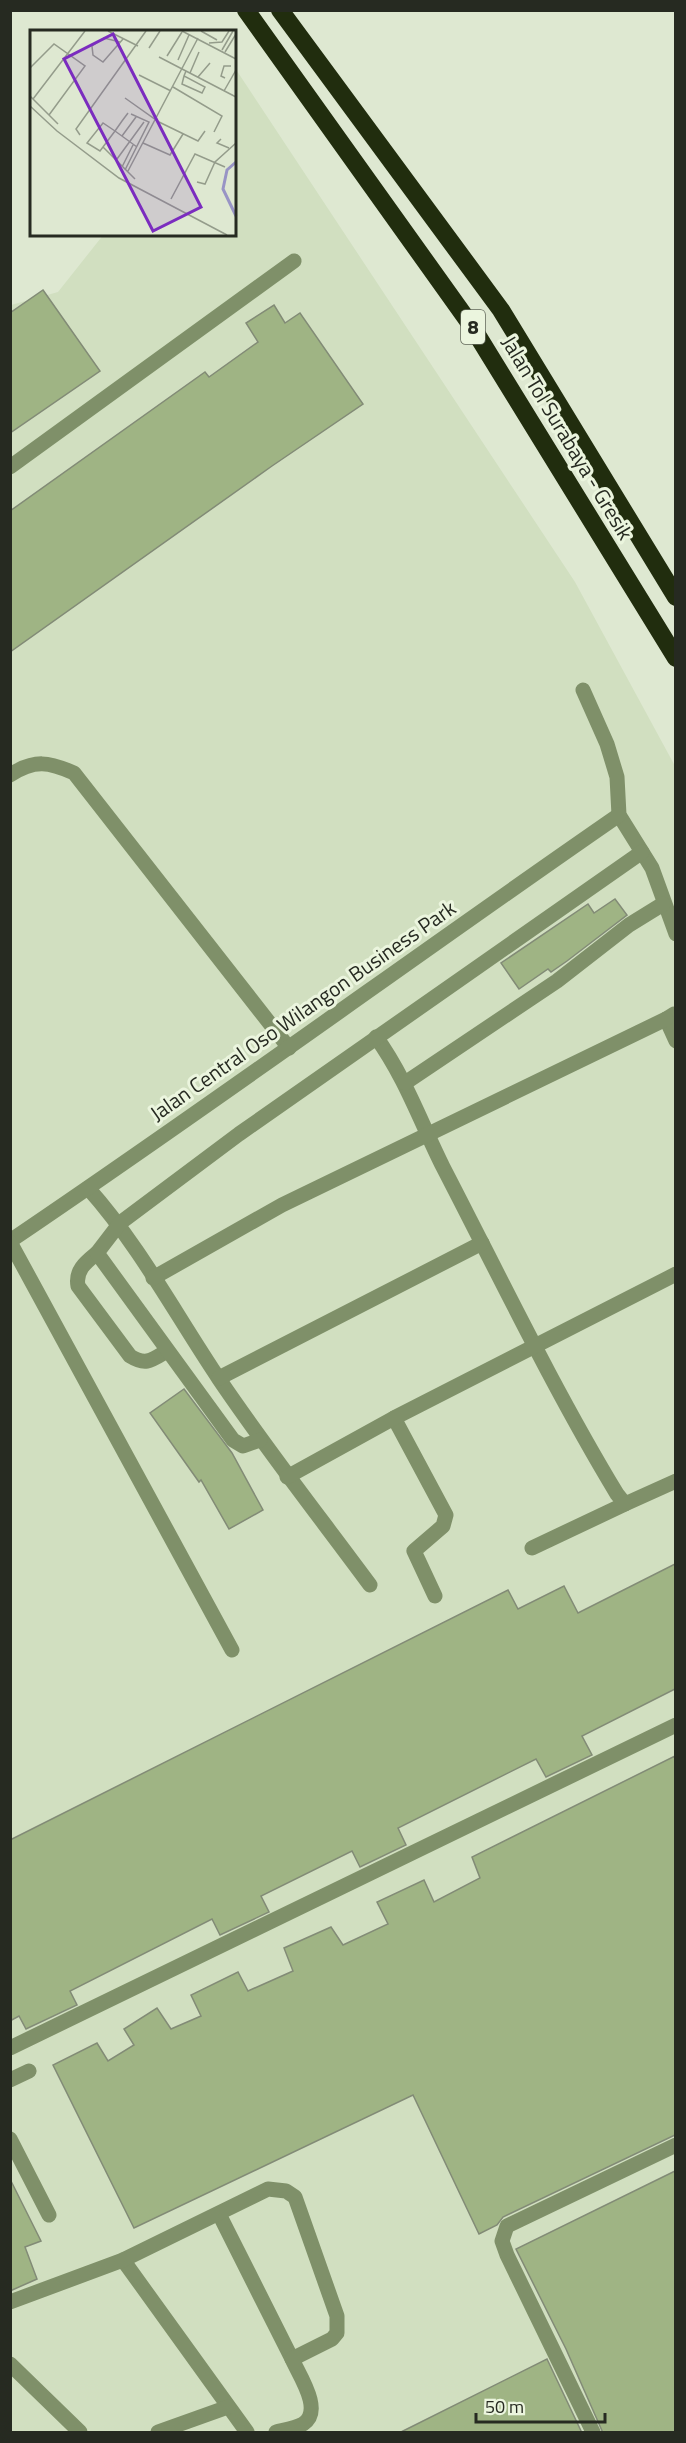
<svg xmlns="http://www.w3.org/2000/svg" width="686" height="2443" viewBox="0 0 686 2443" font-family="'Titillium Web',sans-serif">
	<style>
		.built { fill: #d1dfc0 }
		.building { fill: #9fb484; stroke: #828b76; stroke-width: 1.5 }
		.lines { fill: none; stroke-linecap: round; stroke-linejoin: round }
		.minor { stroke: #7f9069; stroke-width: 15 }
		.highway { stroke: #212d0e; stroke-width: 18 }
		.labels { text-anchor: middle; stroke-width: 6; stroke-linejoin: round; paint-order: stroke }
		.shield { fill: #ebf5de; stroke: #61675a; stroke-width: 1.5 }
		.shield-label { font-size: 20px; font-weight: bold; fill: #262a21 }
		.street-label { font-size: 21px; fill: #262a21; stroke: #ebf5de }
		.inset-river { fill: none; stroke: #9894c5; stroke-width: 3 }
		.inset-road { fill: none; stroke: #949c8b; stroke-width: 1.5 }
		.view { fill: #7b2cbf; fill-opacity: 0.15; stroke: #7b2cbf; stroke-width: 3 }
		.inset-edge { fill: none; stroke: #262a21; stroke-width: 3 }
	</style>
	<rect width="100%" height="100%" fill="#dee8d1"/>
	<path class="built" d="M235 68 575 582 675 766V2432H11V305L58 292 104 234H234Z"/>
	<g class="building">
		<path d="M43 290 100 371 10 433V313Z"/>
		<path d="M274 305 285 323 300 313 363 404 272 466 10 652V511L205 372 209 377 258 342 246 323Z"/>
		<path d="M615 899 627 915 567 961 551 972 548 969 519 989 501 963 588 904 594 913Z"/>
		<path d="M184 1389 232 1453 263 1510 229 1529 201 1480 199 1482 150 1413Z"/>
		<path d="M675 1564V1689L582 1736 592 1755 546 1777 536 1759 398 1828 406 1845 360 1867 352 1851 261 1896 269 1912 220 1935 212 1919 70 1991 77 2005 26 2029 19 2016 10 2021V1840L508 1590 518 1609 564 1586 578 1613Z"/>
		<path d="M675 1756V2135L503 2217 497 2225 479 2234 413 2095 134 2228 53 2065 97 2043 108 2061 134 2045 124 2029 157 2008 171 2029 201 2016 191 1995 238 1972 248 1991 293 1971 284 1948 331 1927 343 1945 388 1924 377 1902 424 1880 434 1902 480 1878 472 1857Z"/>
		<path d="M675 2171V2433H603L566 2349 516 2249Z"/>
		<path d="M10 2179 41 2241 25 2247 37 2279 10 2291Z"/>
		<path d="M547 2359 582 2433H399Z"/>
	</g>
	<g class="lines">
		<g class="minor">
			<path d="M10 467 294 261"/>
			<path d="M583 690 607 744 617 777 619 815 652 868 676 934"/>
			<path d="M10 775C35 759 49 762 74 773L289 1048"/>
			<path d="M674 1014 666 1019 676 1041"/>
			<path d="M376 1037C405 1077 421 1123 443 1167 500 1277 553 1388 617 1494L625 1504 676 1481"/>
			<path d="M405 1083 557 981 629 925 663 904"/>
			<path d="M88 1188C139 1245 176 1315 219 1379 267 1450 319 1516 370 1585"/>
			<path d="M10 1241C216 1102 415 956 619 815"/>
			<path d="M10 1242 232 1650"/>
			<path d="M97 1253C86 1262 75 1270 78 1286L130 1356C146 1366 152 1360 167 1351"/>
			<path d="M153 1278 282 1205 666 1019"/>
			<path d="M219 1378 482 1243"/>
			<path d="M394 1418 446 1515 443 1526 414 1551 435 1596"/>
			<path d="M260 1440 243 1446 233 1440 97 1253 120 1223 239 1134 642 852"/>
			<path d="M287 1477 394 1418 676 1274"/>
			<path d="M532 1548 625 1504"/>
			<path d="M10 2048 676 1725"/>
			<path d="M10 2080 29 2071"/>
			<path d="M10 2139 49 2215"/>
			<path d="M219 2214 292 2359"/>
			<path d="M123 2260 247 2432"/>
			<path d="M10 2302 123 2260 268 2189 286 2191 295 2197 337 2316V2333L332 2339 292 2359C299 2375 324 2411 303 2424 296 2428 284 2430 276 2432"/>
			<path d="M10 2364 80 2432"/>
			<path d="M158 2432 228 2407"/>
			<path d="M593 2432 507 2255 502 2241 507 2226 676 2145"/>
		</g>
		<g class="highway">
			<path d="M246 10 471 325 676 658"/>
			<path d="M280 10 501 310 676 597"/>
		</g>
	</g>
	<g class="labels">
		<rect class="shield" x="461" y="310" width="24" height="34" rx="4.5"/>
		<g class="shield-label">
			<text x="473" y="334">8</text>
		</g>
		<g class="street-label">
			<text transform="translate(567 438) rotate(59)" y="7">Jalan Tol Surabaya - Gresik</text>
			<text transform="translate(303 1011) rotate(-35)" y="7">Jalan Central Oso Wilangon Business Park</text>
		</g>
	</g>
	<g transform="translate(30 30)">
		<rect width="206" height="206" fill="#dee8d1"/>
		<path class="inset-river" d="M206 132 197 140 193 159 206 186"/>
		<path class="inset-road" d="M78 1 108 16M152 1 206 29M171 1 187 10M90 12 74 8 62 16 63 25 73 32 93 9M179 13 192 12 199 1M119 18 130 1M192 20 203 1M195 22 206 4M137 26 152 2M129 27 206 67M148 30 159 5M0 38 24 14 55 36 19 85M160 43 169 22M109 45 141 61M154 46 152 54 172 63 175 57 154 46 156 41M168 47 180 33M195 48 191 46 194 36H201M143 57 192 86 184 102M194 61 206 40M0 66 28 94M95 68 129 92 168 111 175 101M3 69 55 1M0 76 27 101 89 148 197 205M98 83 92 91 85 101 70 121 57 113 73 93 85 101 107 117M50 105 46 99 116 1M92 106 106 87M191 109 187 113 199 118M113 113 140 125 153 104M73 117 105 149M87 129 114 92M92 137 103 115M95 140 119 92 101 84M98 141 168 8M167 152 175 154 185 132 206 113M141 169 165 124 195 137"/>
		<path class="view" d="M83 4 171 177 123 201 34 29Z"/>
		<rect width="206" height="206" class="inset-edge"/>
	</g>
	<rect width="686" height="2443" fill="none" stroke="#262a21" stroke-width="24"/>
	<path d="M476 2413v9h129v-9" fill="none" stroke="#262a21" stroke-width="3"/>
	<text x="485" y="2413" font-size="18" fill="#262a21" stroke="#ebf5de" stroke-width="4.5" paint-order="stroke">50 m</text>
</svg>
